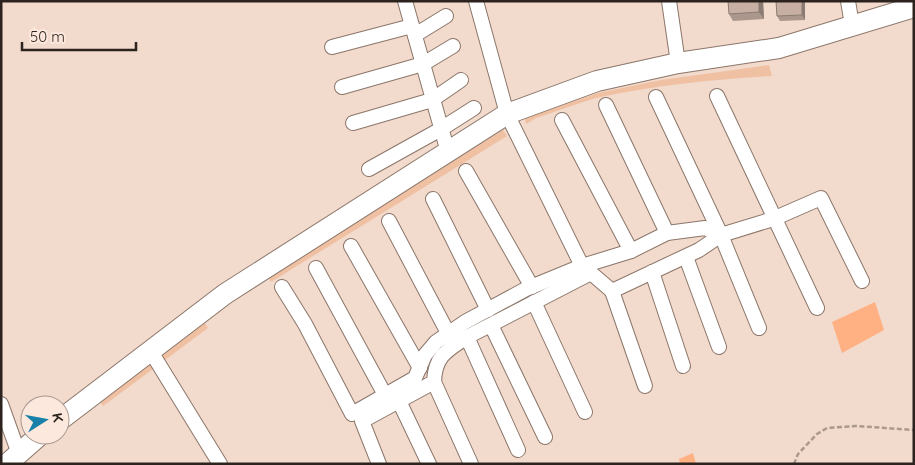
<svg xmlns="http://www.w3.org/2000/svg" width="915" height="465" viewBox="0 0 915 465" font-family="Quicksand,sans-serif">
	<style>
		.green { fill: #f0c0a3 }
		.water { fill: #ffb183 }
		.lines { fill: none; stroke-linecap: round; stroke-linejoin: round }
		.street-casing { stroke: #8b766a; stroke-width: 16 }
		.secondary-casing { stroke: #8b766a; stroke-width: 22 }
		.path { stroke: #ac998e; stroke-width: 2.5; stroke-dasharray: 5 2.5; stroke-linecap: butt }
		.street { stroke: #fff; stroke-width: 14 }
		.secondary { stroke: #fff; stroke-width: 20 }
		.wall { fill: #ab978c }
		.shaded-wall { fill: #8b7b72 }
		.building { fill: #c7b0a3; stroke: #8b7b72 }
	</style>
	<rect width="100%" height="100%" fill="#f2dacc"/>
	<g class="green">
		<path d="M769 65 772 76C716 79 660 85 605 96 582 101 559 111 536 118L526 124 525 119 534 115 598 93 661 80Z"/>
		<path d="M503 130 507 136 271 282 267 275Z"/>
		<path d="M203 320 208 328 165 360 159 352Z"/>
		<path d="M148 362 153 369 103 406 98 399Z"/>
	</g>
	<g class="water">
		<path d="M875 302 884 330 842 353 832 322Z"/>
		<path d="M693 453 696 464H680L679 459Z"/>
	</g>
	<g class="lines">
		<g class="street-casing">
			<g id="street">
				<path d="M405 1 448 152"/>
				<path d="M476 1 507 114 582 266"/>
				<path d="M669 1 678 63"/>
				<path d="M848 1 852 25"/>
				<path d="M415 35 446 16"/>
				<path d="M332 47 412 26"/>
				<path d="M342 87 423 64 453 46"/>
				<path d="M717 96 817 308"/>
				<path d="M656 97 721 235 759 328"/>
				<path d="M606 105 667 233"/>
				<path d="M562 120 631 251"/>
				<path d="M353 123 432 100 461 80"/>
				<path d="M369 169 441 129 474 108"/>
				<path d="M466 171 532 287"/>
				<path d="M433 199 488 310"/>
				<path d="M389 221 448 333"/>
				<path d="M351 246 420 368"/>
				<path d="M686 257 719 347"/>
				<path d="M316 268 385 395"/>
				<path d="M652 272 683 366"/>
				<path d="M282 287 305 324 352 414 415 378 425 355 436 342 465 322 526 289 582 266 631 251 667 233 705 228 721 235"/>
				<path d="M612 291 645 386"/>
				<path d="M534 302 585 412"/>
				<path d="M491 325 545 437"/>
				<path d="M467 337 518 450"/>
				<path d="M150 350 220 464"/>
				<path d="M434 382 471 464"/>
				<path d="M399 401 429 464"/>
				<path d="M1 404 19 454"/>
				<path d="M379 464 362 421 434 382C435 356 446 351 467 337L591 273 612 291 699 250 721 235 773 219 821 198 862 281"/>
			</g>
		</g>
		<g class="secondary-casing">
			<g id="secondary">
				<path d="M60 420 225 294 507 114 597 81 678 63 779 48 914 7"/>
				<path d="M7 464 40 435"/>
			</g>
		</g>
		<path class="path" d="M794 464 798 454 817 434 827 428 856 426 914 430"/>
		<use href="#street" class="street"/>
		<use href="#secondary" class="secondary"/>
	</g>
	<g class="wall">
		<path d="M728 1H763L764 19 733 21 729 14Z"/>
		<path d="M776 1H805V20L780 21 777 16Z"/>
	</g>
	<g class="shaded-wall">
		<path d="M759 1H763L764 19 759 12Z"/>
		<path d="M802 1H805V20L802 15Z"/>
	</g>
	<g class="building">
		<path d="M728 1H759V12L729 14Z"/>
		<path d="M776 1H802V15L777 16Z"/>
	</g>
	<rect width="915" height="465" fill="none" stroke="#2c231e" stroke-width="5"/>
	<g transform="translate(45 420) rotate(79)"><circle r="24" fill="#fce8dd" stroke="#a99991"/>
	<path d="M0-4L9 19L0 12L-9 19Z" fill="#1880a9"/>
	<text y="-8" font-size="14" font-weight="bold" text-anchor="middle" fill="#2c231e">K</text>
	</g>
	<path d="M22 42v8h114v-8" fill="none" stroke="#2c231e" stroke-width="2.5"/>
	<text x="30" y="42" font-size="15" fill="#2c231e" stroke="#fce8dd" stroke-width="4" paint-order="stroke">50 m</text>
</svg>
